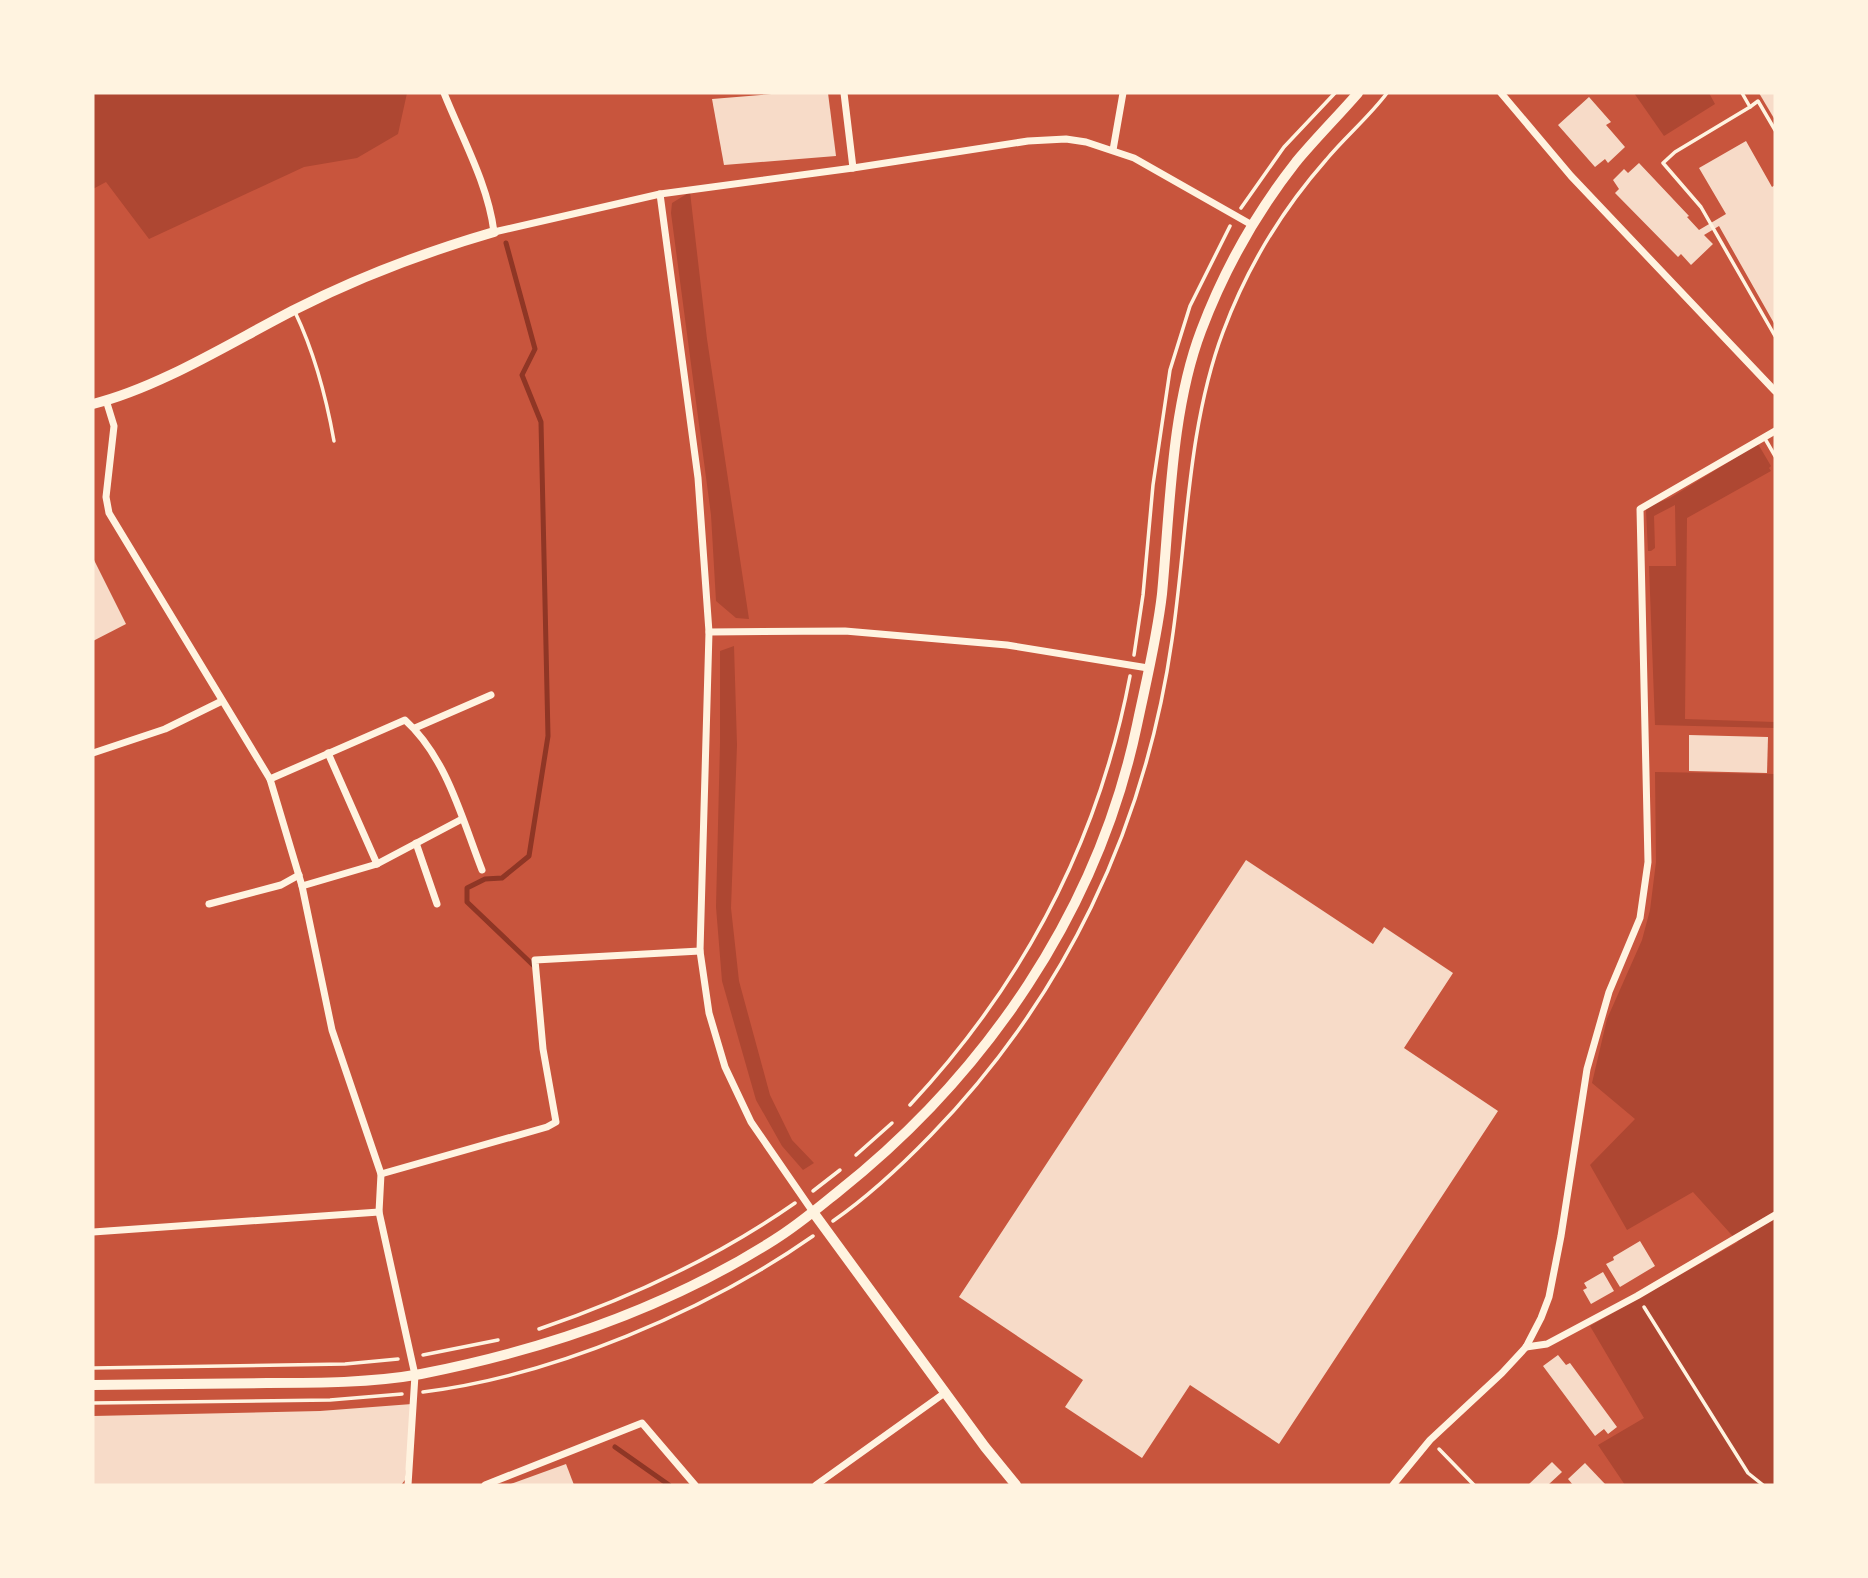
<svg xmlns="http://www.w3.org/2000/svg" width="1868" height="1578" viewBox="0 0 1868 1578" font-family="'Noto Serif',serif">
	<style>
		.green { fill: #ae4732 }
		.lines { fill: none; stroke-linecap: round; stroke-linejoin: round }
		.stream { stroke: #8f3625; stroke-width: 5 }
		.building { fill: #f7dbc8 }
		.path { stroke: #fff3e0; stroke-width: 3.5 }
		.service { stroke: #fff3e0; stroke-width: 3.5 }
		.minor { stroke: #fff3e0; stroke-width: 7 }
		.tertiary { stroke: #fff3e0; stroke-width: 10 }
	</style>
	<rect width="100%" height="100%" fill="#c8553d"/>
	<g class="green">
		<path d="M93 93H407L398 134 357 158 304 167 149 239 106 182 93 189Z"/>
		<path d="M1634 93H1709L1715 104 1664 136Z"/>
		<path d="M690 192 707 339 749 619 736 618 716 601 711 515 671 213 672 203Z"/>
		<path d="M1758 444 1771 466 1769 468 1771 471 1687 518 1685 719 1775 722V728L1655 725 1649 566H1676L1675 505 1654 516 1655 548 1651 551H1648L1646 510 1649 506 1670 498Z"/>
		<path d="M734 646 737 745 731 908 739 981 770 1095 792 1140 814 1163 803 1170 782 1146 756 1100 722 981 716 907 720 743V651Z"/>
		<path d="M1655 772 1775 774V1485H1625L1598 1445 1644 1418 1590 1326 1738 1242 1693 1192 1627 1230 1590 1165 1635 1119 1592 1083 1607 1019 1642 940 1650 910 1656 862Z"/>
	</g>
	<g class="lines">
		<g class="stream">
			<path d="M506 243 535 349 522 375 541 422 548 736 529 856 502 878 485 879 467 888V902L534 966"/>
			<path d="M615 1447 669 1485"/>
		</g>
	</g>
	<g class="building">
		<path d="M784 93H828L836 156 724 165 712 99Z"/>
		<path d="M1759 93H1775V120Z"/>
		<path d="M1589 97 1611 122 1606 125 1625 147 1608 163 1605 159 1595 167 1558 125Z"/>
		<path d="M1746 141 1772 187 1775 185V325L1719 226 1704 235 1713 244 1691 265 1681 254 1678 257 1615 193 1619 189 1613 180 1624 169 1628 173 1639 163 1689 216 1687 217 1699 230 1726 214 1699 168Z"/>
		<path d="M93 558 126 624 93 641Z"/>
		<path d="M1689 735 1768 737 1767 773 1689 771Z"/>
		<path d="M1246 860 1373 944 1384 927 1453 973 1404 1048 1498 1111 1279 1444 1190 1385 1142 1458 1065 1407 1083 1380 959 1297Z"/>
		<path d="M1640 1241 1655 1266 1620 1287 1606 1264 1614 1260 1613 1257Z"/>
		<path d="M1603 1272 1614 1291 1591 1304 1583 1290 1587 1288 1584 1283Z"/>
		<path d="M1558 1355 1566 1365 1570 1363 1617 1427 1608 1434 1604 1429 1595 1436 1543 1366Z"/>
		<path d="M412 1404 405 1480 401 1485H93V1416L320 1411Z"/>
		<path d="M1552 1462 1562 1472 1548 1485H1528Z"/>
		<path d="M1585 1463 1605 1484 1604 1485H1573L1568 1479Z"/>
		<path d="M566 1464 574 1485H508Z"/>
	</g>
	<g class="lines">
		<g class="path">
			<path d="M1241 208 1284 147 1335 93"/>
			<path d="M1134 655 1143 595 1153 485 1170 370 1190 306 1230 226"/>
			<path d="M910 1105C1024 983 1099 840 1130 676"/>
			<path d="M856 1155 892 1123"/>
			<path d="M813 1191 840 1170"/>
			<path d="M833 1221C869 1196 901 1166 931 1135 1064 998 1145 829 1172 640 1187 539 1187 428 1223 332 1246 270 1282 210 1326 160 1345 137 1369 117 1387 93"/>
			<path d="M1644 1307 1748 1473 1763 1485"/>
			<path d="M539 1329C630 1298 716 1258 795 1203"/>
			<path d="M423 1355 498 1340"/>
			<path d="M93 1368 345 1364 398 1359"/>
			<path d="M423 1392C553 1376 706 1311 813 1236"/>
			<path d="M93 1403 330 1400 402 1394"/>
			<path d="M1439 1449 1474 1485"/>
		</g>
		<g class="service">
			<path d="M1742 93 1750 107 1758 101 1775 130"/>
			<path d="M1750 107 1675 152 1663 163 1701 207 1775 336"/>
			<path d="M295 312C315 354 326 396 334 441"/>
			<path d="M1764 437 1775 456"/>
		</g>
		<g class="minor">
			<path d="M444 93C462 138 488 184 494 232L660 194 853 168 1028 141 1066 139 1086 142 1134 158 1252 225"/>
			<path d="M844 93 853 168"/>
			<path d="M1501 93 1571 176 1775 391"/>
			<path d="M1113 150 1123 93"/>
			<path d="M660 194 698 478 709 632 700 951 709 1013 725 1067 751 1122 813 1212"/>
			<path d="M106 400 114 426 106 497 109 513 270 779 302 886 332 1030 381 1174 379 1212 415 1375 408 1485"/>
			<path d="M709 632 845 631 1007 645 1148 668"/>
			<path d="M415 728 491 695"/>
			<path d="M93 753 165 729 222 701"/>
			<path d="M328 753 377 864"/>
			<path d="M270 779 405 720C447 758 462 819 482 870"/>
			<path d="M416 843 437 904"/>
			<path d="M302 886 377 864 462 819"/>
			<path d="M209 904 281 885 299 875"/>
			<path d="M381 1174 547 1127 556 1122 543 1049 535 960 700 951"/>
			<path d="M93 1232 379 1212"/>
			<path d="M1526 1347 1547 1344 1637 1296 1775 1215"/>
			<path d="M485 1485 642 1423 695 1485"/>
			<path d="M816 1485 946 1392"/>
			<path d="M1393 1485 1430 1440 1502 1373 1526 1347 1541 1318 1549 1297 1561 1236 1587 1069 1609 992 1640 918 1648 862 1640 509 1775 431"/>
		</g>
		<g class="tertiary">
			<path d="M93 404C161 387 233 341 296 309 359 277 425 252 494 232"/>
			<path d="M813 1212 985 1447 1016 1485"/>
			<path d="M93 1385C151 1384 209 1384 267 1383 318 1383 371 1383 421 1374 544 1350 667 1308 774 1240 797 1226 818 1208 839 1191 986 1074 1098 911 1137 725 1146 682 1157 638 1162 594 1170 510 1171 410 1201 331 1224 270 1256 213 1296 162 1316 138 1338 116 1358 93"/>
		</g>
	</g>
	<rect width="1868" height="1578" fill="none" stroke="#fff3e0" stroke-width="189"/>
</svg>
